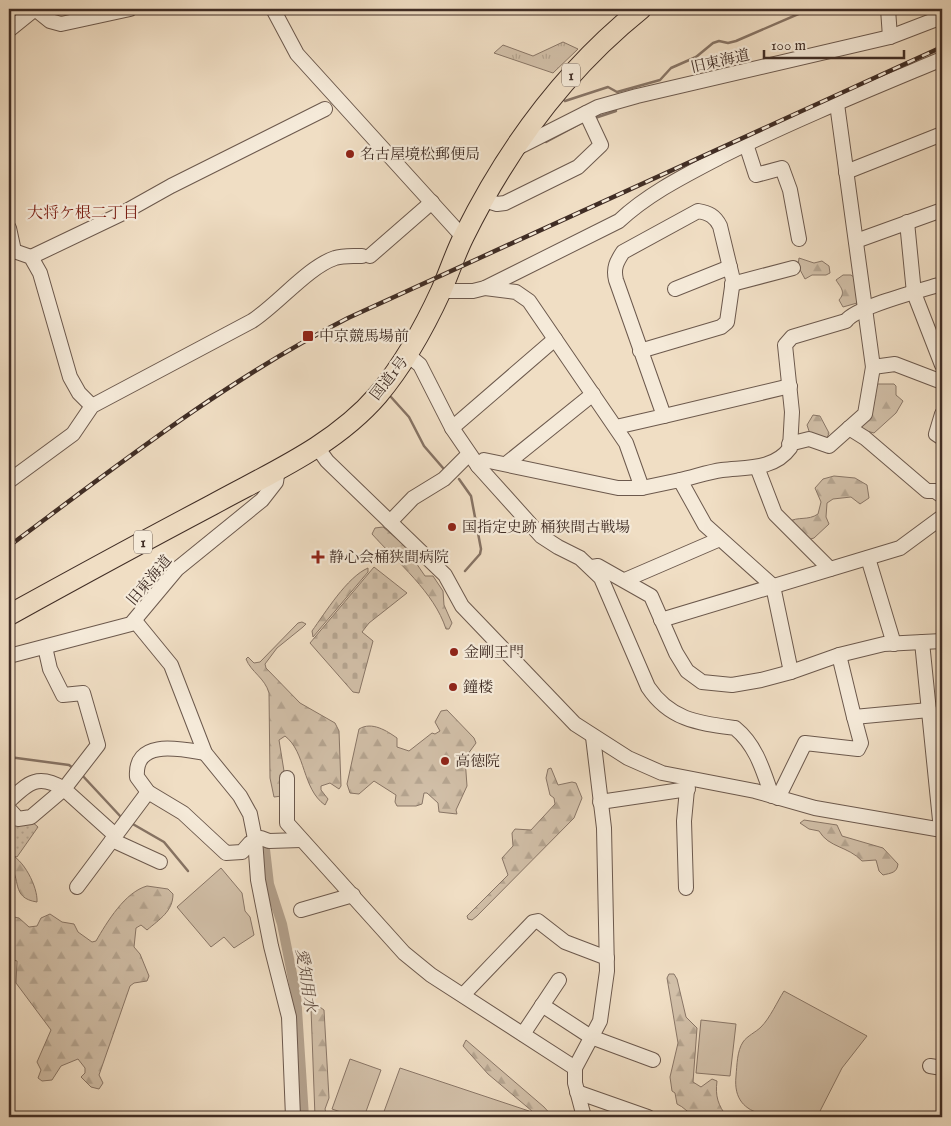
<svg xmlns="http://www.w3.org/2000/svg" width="951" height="1126" viewBox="0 0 951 1126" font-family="'IM FELL English','Noto Serif JP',serif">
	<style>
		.grass { fill: url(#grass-dots); stroke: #897667 }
		.forest { fill: url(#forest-firs); stroke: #897667 }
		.cemetery { fill: url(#cemetery-stones); stroke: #897667 }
		.park { fill: url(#park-tufts); stroke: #897667 }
		.pitch { fill: #d2c0a9; stroke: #897667 }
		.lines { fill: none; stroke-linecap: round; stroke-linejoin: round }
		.stream { stroke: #867364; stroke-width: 2.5 }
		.canal { stroke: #b4a28e; stroke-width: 10 }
		.minor-casing { stroke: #6c594d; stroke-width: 16 }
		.highway-casing { stroke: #402d25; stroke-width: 22 }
		.minor { stroke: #f5ead9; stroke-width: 14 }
		.highway { stroke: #f0dec4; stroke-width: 20 }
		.rail-casing { stroke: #402d25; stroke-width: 4.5 }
		.rail { stroke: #f5ead9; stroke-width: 2.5; stroke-dasharray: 8; stroke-linecap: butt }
		.poi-dot { fill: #8f2418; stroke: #f5ead9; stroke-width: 2 }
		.labels { text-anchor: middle; stroke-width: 4.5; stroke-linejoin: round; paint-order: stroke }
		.shield { fill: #f5ead9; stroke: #76665b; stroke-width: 1 }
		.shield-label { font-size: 14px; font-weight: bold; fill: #402d25 }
		.street-label { font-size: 15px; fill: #402d25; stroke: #f5ead9 }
		.poi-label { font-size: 15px; fill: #402d25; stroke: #f5ead9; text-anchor: start }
		.neighbourhood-label { font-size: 16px; fill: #7a1f14; stroke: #f5ead9 }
		.water-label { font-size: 16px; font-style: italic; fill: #5d4a3f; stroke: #f5ead9 }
	</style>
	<defs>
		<pattern id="grass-dots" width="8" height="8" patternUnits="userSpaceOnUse" patternTransform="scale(1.25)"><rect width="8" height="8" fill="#d2c0a9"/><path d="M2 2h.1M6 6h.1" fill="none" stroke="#b5a591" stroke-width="1.8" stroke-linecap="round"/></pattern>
		<pattern id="forest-firs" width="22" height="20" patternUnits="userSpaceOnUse" patternTransform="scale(1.25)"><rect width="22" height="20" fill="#d2c0a9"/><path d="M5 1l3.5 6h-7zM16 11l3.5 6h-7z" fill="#b5a591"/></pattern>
		<pattern id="cemetery-stones" width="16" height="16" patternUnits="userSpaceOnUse" patternTransform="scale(1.25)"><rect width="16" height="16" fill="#d2c0a9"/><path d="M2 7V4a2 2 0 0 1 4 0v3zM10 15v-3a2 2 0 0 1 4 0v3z" fill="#b5a591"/></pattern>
		<pattern id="park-tufts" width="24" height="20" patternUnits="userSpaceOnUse" patternTransform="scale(1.25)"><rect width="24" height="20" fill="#d2c0a9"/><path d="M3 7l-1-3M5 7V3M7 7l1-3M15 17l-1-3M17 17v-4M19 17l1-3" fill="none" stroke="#b5a591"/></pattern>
	</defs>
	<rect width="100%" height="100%" fill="#f0dec4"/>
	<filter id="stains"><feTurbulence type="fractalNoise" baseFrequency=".004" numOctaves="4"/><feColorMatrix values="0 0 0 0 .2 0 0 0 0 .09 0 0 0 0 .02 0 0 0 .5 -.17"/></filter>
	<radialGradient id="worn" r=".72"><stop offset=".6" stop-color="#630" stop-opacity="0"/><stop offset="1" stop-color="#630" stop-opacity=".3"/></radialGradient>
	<path class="grass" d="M30 820 38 827 17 857 9 854V826L13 822Z"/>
	<g class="forest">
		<path d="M799 258 814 263 822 261 829 266 830 273 826 275H812L805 279 798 266Z"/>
		<path d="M843 275H851L855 278 857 303 843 307 839 300C846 292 841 288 836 280Z"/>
		<path d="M875 384H894L896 386V395L903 401 896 413 874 433 856 428Z"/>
		<path d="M813 415 820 416 829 433 827 438 810 434 807 425Z"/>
		<path d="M834 476 855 478 867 485 869 498 860 504 851 497 833 499 827 503 826 517 829 524 814 538 807 540 788 522C798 516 808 521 818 514L821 502 815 488 823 479Z"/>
		<path d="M383 527 403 544 425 576H433L443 591 444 605 452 623 449 629H446C434 592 398 563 372 534L375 528Z"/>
		<path d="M368 568V572L313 637 312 631C325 613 347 577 368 568Z"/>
		<path d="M302 622 306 624 303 627 277 648 265 664 266 668 300 703 335 723 339 731 341 786 339 789 330 783 321 786V790L328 799 325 805C302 789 306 752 285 736L279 740 284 771V788L282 796 274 797 270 778 269 693C265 678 251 672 246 659L248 657 254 663 260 662 298 623Z"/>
		<path d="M447 710 474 738 476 743 465 758 467 786 456 810 457 814 439 812 438 803 427 793H424L422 804 416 806H397L395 802 396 795 374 781 359 794 350 793 347 784 359 729C372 721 387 731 397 738V747L409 751 432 733 435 734 440 731 435 722 441 711Z"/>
		<path d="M551 768 558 785 572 782 576 783 582 798 574 818 477 916 472 920 468 919 467 916 508 875 502 858 513 846 512 833 515 829 531 830 555 804 554 798 550 795 546 778 548 769Z"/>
		<path d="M804 820 837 825 842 836 883 848 898 864C897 873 891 873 883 875L879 871 876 860 862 861C848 846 829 848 819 831L809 829 800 823Z"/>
		<path d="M9 854C23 858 38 887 37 902 10 898 22 878 9 865Z"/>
		<path d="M147 886 168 889 173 894C173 911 160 919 147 930L141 925 136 928 134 947 140 954 149 976 147 981 134 983 130 986 99 1075 103 1083 99 1089 91 1087 81 1077 85 1073V1068L78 1059 61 1066 52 1080 42 1081 38 1078 41 1070 37 1062 51 1030 16 983 17 961 9 959V916L19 918 29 927 37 926 41 918 50 914 62 922 74 924 78 932 92 942 96 941C107 922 125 892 147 886Z"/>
		<path d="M669 974H674L677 979 686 1017 697 1028 693 1082 701 1087 712 1079 717 1081C715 1096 718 1105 727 1117 718 1117 703 1120 694 1116 688 1113 684 1107 677 1104L675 1093 672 1091 670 1077 678 1043 667 978Z"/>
		<path d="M317 1005 324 1010 329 1098 325 1109 327 1117H315L311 1008Z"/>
		<path d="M466 1040 544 1107 553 1117H539L488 1074 463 1046Z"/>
	</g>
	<path class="cemetery" d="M374 567 407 593 369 623 362 632 373 641 359 693 353 692 310 643Z"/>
	<path class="park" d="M563 42 578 49 553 73 494 53 503 45 533 56Z"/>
	<g class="pitch">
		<path d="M221 868 242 893 245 911 250 917 254 935 234 948 224 937 211 947 177 907Z"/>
		<path d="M784 991 867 1036 842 1068 817 1117C783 1117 731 1123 736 1076 737 1065 737 1051 743 1042 747 1036 756 1032 761 1027 770 1018 777 1002 784 991Z"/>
		<path d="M701 1020 736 1024 730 1076 696 1073Z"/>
		<path d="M350 1059 381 1070 364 1117H355L332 1109Z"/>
		<path d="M400 1068 529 1111 526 1117H382Z"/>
	</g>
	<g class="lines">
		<g class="stream">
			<path d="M565 101 608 87 617 92 660 80 671 68 696 57 713 43 719 41 728 43 736 41 810 9"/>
			<path d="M595 118 616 111"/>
			<path d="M546 142 585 121"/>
			<path d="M391 397 409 417 424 446 443 468"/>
			<path d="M459 479 471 496 481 549 480 554 465 571"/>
			<path d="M9 757 69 765 73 768"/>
			<path d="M81 774 121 817"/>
			<path d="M131 823 164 842 188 871"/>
		</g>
		<path class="canal" d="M265 849 269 884 282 924 296 994 304 1117"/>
		<g class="minor-casing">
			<g id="minor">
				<path d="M35 9 50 21 61 24 130 9"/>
				<path d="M273 9 297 54 463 237"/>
				<path d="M888 9 890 37"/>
				<path d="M9 30 35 9"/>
				<path d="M837 104 873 367 895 364 942 382"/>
				<path d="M746 144 756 175 782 168 790 190 799 239"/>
				<path d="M517 148 598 107 637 96 890 37 942 17"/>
				<path d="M846 172 942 134"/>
				<path d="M484 200 497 204 505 203 578 167 601 145 586 113"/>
				<path d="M907 222 914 293 942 365"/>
				<path d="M9 228 14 251 31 257 40 273 70 377 79 393 92 406"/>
				<path d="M856 241 942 210"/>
				<path d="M370 256 432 202"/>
				<path d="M31 257 121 214 171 186 325 109"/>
				<path d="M732 284 793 268"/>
				<path d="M485 288 516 292 529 301 626 443 642 488"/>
				<path d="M675 289 730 267"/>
				<path d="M441 291H473L485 288 619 221C649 193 686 175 722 156 794 120 868 90 942 59"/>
				<path d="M408 355 420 365 452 428 478 466 541 536 558 547 580 558 601 578 648 687C670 720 698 723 735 728 756 745 763 770 772 796"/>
				<path d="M942 414 936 434 942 438"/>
				<path d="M664 416 790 386"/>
				<path d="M616 427 664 416 616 280C613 268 617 261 623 252L698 211C709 213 715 216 720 226L733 280 727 322 721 327 640 351"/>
				<path d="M452 428 555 339"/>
				<path d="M849 428 865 438 927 491H935L942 496"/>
				<path d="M789 444 809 439 829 446 865 414 873 367"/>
				<path d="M317 447 327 461 445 575 462 606 575 724 628 758 662 773 755 791 815 808 942 830"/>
				<path d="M506 464 593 394"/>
				<path d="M478 466 484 460 618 488H642L680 480 705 525 773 586 791 672"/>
				<path d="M757 467 775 514 830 569"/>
				<path d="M680 480C694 477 708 472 722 470 746 467 774 470 790 448L792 412 785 345 792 337 846 321C856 307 922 290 942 284"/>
				<path d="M9 481 73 434 92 406 252 321C278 304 308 267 335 258 343 255 354 256 362 256"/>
				<path d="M390 522 413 498 444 479 469 454"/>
				<path d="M868 558 894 644"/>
				<path d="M592 567 598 566 651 596 676 653 687 671 702 682 732 685 761 680 791 672 839 655 884 644 942 641"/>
				<path d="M625 580 720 539"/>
				<path d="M661 620 900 548 942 517"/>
				<path d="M135 621 171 665 205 753 240 796 250 814 255 839 258 880 271 946 289 1017 293 1117"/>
				<path d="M922 642 941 830"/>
				<path d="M45 647 50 669 63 695 83 693 98 745 64 789 115 835"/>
				<path d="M839 655 854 717 929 710"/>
				<path d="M9 656 131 624 177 569 262 500 276 482 278 469"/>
				<path d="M205 753C181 749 134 738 137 777L148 792 183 813 226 853 242 852 250 843 261 838 269 841 301 840"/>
				<path d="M287 778V823L404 953 431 975 575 1068"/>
				<path d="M778 798 805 743 858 749 861 743 854 717"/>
				<path d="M9 801C28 783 38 773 64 789L31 817 18 819 9 809"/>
				<path d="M600 802 688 789"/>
				<path d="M112 840 160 862"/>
				<path d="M77 887 148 792"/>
				<path d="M686 888 684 821 688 779"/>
				<path d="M301 910 353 895"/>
				<path d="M463 995 533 922 538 921 565 942 607 958"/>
				<path d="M542 1005 591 1037 653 1060"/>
				<path d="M523 1034 559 980"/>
				<path d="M930 1066 942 1068"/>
				<path d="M577 1092 648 1117"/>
				<path d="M584 1117 575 1083V1068L600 1021 607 971 604 828 593 737"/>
			</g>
		</g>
		<g class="highway-casing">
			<path id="highway" d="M9 615C76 578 144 541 212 505 270 473 334 446 378 395 404 364 424 328 441 291 449 273 455 254 464 236 507 149 565 70 641 9"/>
		</g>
		<use href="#minor" class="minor"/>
		<use href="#highway" class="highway"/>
		<g class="rail-casing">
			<path id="rail" d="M9 546C118 465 226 380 348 318L942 47"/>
		</g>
		<use href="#rail" class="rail"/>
	</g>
	<g class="poi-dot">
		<circle cx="350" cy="154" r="5"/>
		<rect x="302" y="330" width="12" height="12" rx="2.5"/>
		<circle cx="452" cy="527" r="5"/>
		<path d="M315.5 549.5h5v5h5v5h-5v5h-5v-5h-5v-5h5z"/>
		<circle cx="454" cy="652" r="5"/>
		<circle cx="453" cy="687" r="5"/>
		<circle cx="445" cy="761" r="5"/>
	</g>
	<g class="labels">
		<g class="shield">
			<rect x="562" y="63.5" width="18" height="23" rx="4"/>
			<rect x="134" y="530.5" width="18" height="23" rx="4"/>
		</g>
		<g class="shield-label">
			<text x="571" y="80">1</text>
			<text x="143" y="547">1</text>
		</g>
		<g class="street-label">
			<text transform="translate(720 61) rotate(-13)" y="5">旧東海道</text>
			<text transform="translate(389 378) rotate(-52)" y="5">国道1号</text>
			<text transform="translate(149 580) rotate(-50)" y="5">旧東海道</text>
		</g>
		<g class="poi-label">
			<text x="360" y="159">名古屋境松郵便局</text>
			<text x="319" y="341">中京競馬場前</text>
			<text x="462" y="532">国指定史跡 桶狭間古戦場</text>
			<text x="329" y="562">静心会桶狭間病院</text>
			<text x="464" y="657">金剛王門</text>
			<text x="463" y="692">鐘楼</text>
			<text x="455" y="766">高徳院</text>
		</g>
		<g class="neighbourhood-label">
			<text x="83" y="218">大将ケ根二丁目</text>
		</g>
		<g class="water-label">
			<text transform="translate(307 980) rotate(81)" y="6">愛知用水</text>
		</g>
	</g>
	<rect width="951" height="1126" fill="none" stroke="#f0dec4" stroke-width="30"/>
	<rect x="10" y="10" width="931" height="1106" fill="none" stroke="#402d25" stroke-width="2.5"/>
	<rect x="15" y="15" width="921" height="1096" fill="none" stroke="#402d25"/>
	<path d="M764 50v8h140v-8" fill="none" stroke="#402d25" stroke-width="2.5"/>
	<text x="771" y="50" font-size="15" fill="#402d25" stroke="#f5ead9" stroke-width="4" paint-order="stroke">100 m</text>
	<rect width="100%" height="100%" filter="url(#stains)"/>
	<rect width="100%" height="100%" fill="url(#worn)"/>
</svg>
